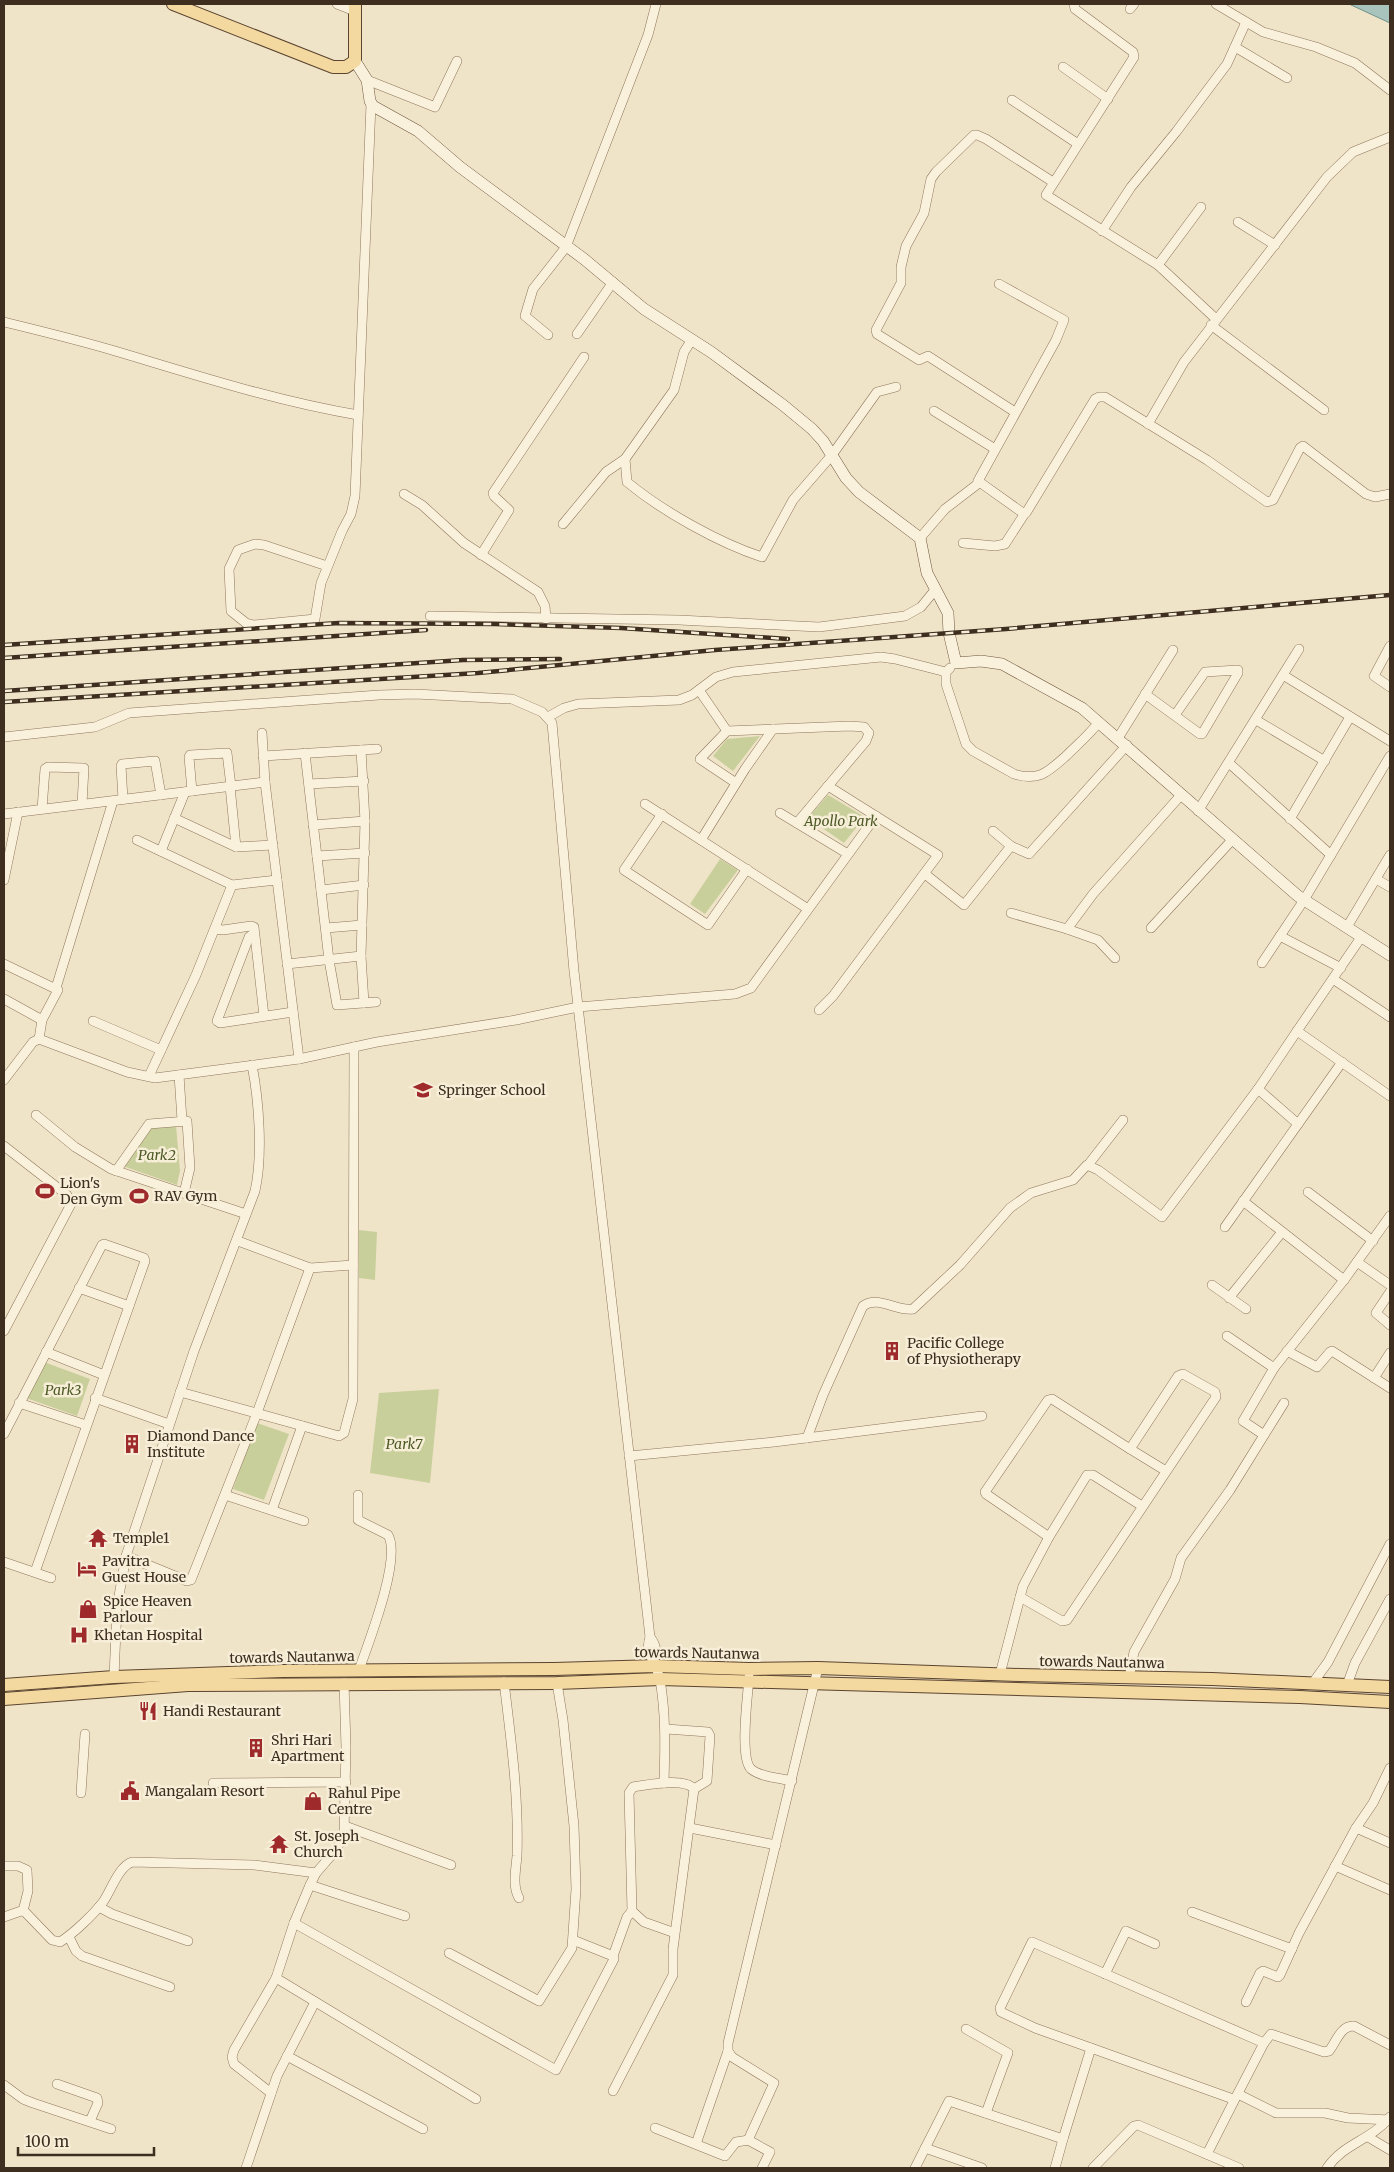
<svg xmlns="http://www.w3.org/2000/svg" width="1394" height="2172" viewBox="0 0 1394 2172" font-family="Merriweather,serif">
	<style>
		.green { fill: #c9cf9b }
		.water { fill: #a9c4bc; stroke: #6f938a }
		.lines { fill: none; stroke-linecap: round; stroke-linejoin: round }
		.street-casing { stroke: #8d765c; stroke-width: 10 }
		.secondary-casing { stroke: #6f573f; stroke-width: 12 }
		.primary-casing { stroke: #5b4430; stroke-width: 14 }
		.street { stroke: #faf1dc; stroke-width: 9 }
		.secondary { stroke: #faf1dc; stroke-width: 11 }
		.primary { stroke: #f3d9a0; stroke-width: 12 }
		.rail-casing { stroke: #3d2e20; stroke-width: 4.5 }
		.rail { stroke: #f7eed8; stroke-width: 2.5; stroke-dasharray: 8; stroke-linecap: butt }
		.labels { text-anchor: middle; stroke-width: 5; stroke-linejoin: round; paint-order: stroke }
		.park-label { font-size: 14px; font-style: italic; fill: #4d5a26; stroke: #f7eed8 }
		.poi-label { font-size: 14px; fill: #3d2e20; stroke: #f7eed8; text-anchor: start }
		.street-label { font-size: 14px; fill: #3d2e20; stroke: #f7eed8 }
	</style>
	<rect width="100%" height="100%" fill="#f0e4c8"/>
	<g class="green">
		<path d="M760 736 733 771 713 756 727 739Z"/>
		<path d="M828 795 865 817 844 843 808 818Z"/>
		<path d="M720 859 738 870 705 914 690 904Z"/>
		<path d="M176 1125 180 1171 177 1185 123 1166 151 1127Z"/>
		<path d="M359 1230 377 1232 375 1280 359 1278Z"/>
		<path d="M44 1362 90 1379 77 1416 26 1398Z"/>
		<path d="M439 1389 430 1483 370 1473 379 1393Z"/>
		<path d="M257 1423 289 1434 264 1500 233 1489Z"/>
	</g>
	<path class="water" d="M1349 4H1390V23Z"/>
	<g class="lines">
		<g class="street-casing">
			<g id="street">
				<path d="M337 4 355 11"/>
				<path d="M1074 4 1075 9 1133 52 1134 57 1046 195 1158 265 1216 319"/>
				<path d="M1216 4 1263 32 1316 47 1355 63 1390 90"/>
				<path d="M1130 9 1134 4"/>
				<path d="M1235 47 1287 78"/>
				<path d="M1063 67 1108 99"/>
				<path d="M367 80 435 107 457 61"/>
				<path d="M1012 100 1078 144"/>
				<path d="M1238 222 1275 245"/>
				<path d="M1102 231 1131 187 1176 132 1227 64 1246 22"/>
				<path d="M1158 265 1201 207"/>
				<path d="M999 284 1064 320 1056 340 978 481 1023 513H1026L1095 399 1099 397H1105L1207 460 1267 502 1273 500 1300 448 1303 446 1366 494 1375 497 1390 494"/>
				<path d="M4 322C41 331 78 340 115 351 196 375 275 401 358 415"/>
				<path d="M1211 325 1324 410"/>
				<path d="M577 334 613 282"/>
				<path d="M548 335 525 316 533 289 566 247 648 35 656 4"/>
				<path d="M934 411 995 449"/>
				<path d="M1015 412 928 356 919 360 877 334 876 330 901 283V267L906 246 924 213 931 179 936 172 974 135H977L986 139 1053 182"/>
				<path d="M1148 424 1184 362 1327 177 1353 152 1390 137"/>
				<path d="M625 459 627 482C662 511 719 543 762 557L793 500 832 455 877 392 896 387"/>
				<path d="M404 494 422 505 464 543 538 592 545 606 546 619"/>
				<path d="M563 524 606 472 625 459 674 390 684 352 691 341"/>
				<path d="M920 538 945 509 979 483"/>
				<path d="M963 543 995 546 1005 544 1025 513"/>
				<path d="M481 555 509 510 494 496 493 493 584 357"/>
				<path d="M327 566 264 545 255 544 238 550 229 569 231 611 246 623 254 625 315 619 321 583 342 531 351 514 355 496 371 104"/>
				<path d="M430 616 679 620 819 627 905 616 921 607 935 590"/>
				<path d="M1390 646 1374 676 1390 687"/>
				<path d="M950 668 946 672V684L966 744 973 751 1014 774C1039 782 1049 771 1066 756 1078 744 1088 736 1099 722"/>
				<path d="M1283 675 1390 741"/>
				<path d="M699 690 727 731"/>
				<path d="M1145 694 1200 734H1202L1238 673V670L1205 672 1175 715"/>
				<path d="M548 717 564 708 578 704 679 700 692 695 716 677 733 672 881 657 895 659 946 672"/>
				<path d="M1256 720 1325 761"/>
				<path d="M262 733 265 782"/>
				<path d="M4 737 95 727 129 713 379 695 415 694 512 699 542 712 552 723 574 971 650 1637C644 1654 657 1663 660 1680 666 1714 665 1748 664 1783"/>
				<path d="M1118 738 1173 650"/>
				<path d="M305 753 329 960 337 1005 376 1002"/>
				<path d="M263 756 377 749"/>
				<path d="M1229 763 1331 855"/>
				<path d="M736 783 700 759 727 731 850 726 864 727 869 733 866 741 828 786 938 855 833 996 819 1010"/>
				<path d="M309 784 364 781"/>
				<path d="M230 786 236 847"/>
				<path d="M192 791 189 757 190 755 227 753 231 786"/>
				<path d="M123 799 121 766 122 764 155 761 161 795"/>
				<path d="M645 804 808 909"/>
				<path d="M42 809 45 769 48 767 84 768 82 804"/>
				<path d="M1198 811 1299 649"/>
				<path d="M780 813 848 854"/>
				<path d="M4 814 265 782 299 1059"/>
				<path d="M662 814 624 870 708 925 747 869"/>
				<path d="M174 818 236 847 273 845"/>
				<path d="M1290 819 1350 717"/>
				<path d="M797 823 828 786"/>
				<path d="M313 825 365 821"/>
				<path d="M993 831 1011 846"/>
				<path d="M137 840 232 885 277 880"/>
				<path d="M701 840 745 769 773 729"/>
				<path d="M161 851 185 792"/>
				<path d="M317 856 365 853"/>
				<path d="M925 874 964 905 1011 846 1029 854 1127 745"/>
				<path d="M1376 879 1390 887"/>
				<path d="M4 880 18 812"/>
				<path d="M321 890 364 885"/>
				<path d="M1011 913 1067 929 1093 894 1181 795"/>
				<path d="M1347 927 1390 855"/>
				<path d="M326 928 362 925"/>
				<path d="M1151 928 1232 840"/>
				<path d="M215 929 223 930 251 926 254 927 264 1016"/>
				<path d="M1067 929 1098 940 1115 958"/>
				<path d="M254 933 249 937 217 1021 220 1023 293 1012"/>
				<path d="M1280 936 1341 968"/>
				<path d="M1362 936 1297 1031 1390 1096"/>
				<path d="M361 956 365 821 361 750"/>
				<path d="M1262 963 1304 900 1390 756"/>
				<path d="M4 964 58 990 42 1020 39 1039"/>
				<path d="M287 964 361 956 364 1003"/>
				<path d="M1333 979 1390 1017"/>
				<path d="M56 988 113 801"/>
				<path d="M4 999 42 1020"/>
				<path d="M93 1021 161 1050"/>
				<path d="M179 1075 182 1120"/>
				<path d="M149 1076 196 975 232 885"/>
				<path d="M4 1080 33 1042 39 1039 127 1072 155 1078 299 1059 377 1042 516 1020 578 1007 735 994 751 988 876 816"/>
				<path d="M1258 1089 1298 1124"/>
				<path d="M36 1115 75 1147 111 1169 246 1214"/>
				<path d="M4 1146 67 1195 71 1204 4 1331"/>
				<path d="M1088 1165 1123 1120"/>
				<path d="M116 1171 149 1124 187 1121 190 1168 184 1193"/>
				<path d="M1308 1192 1373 1241"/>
				<path d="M1243 1201 1344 1280"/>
				<path d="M1225 1227 1342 1062"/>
				<path d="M238 1241 310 1268 353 1265"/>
				<path d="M1357 1262 1390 1285"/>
				<path d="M1212 1285 1246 1309"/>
				<path d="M79 1288 129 1306"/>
				<path d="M1390 1292 1376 1313 1390 1325"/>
				<path d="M1229 1298 1282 1232"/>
				<path d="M1227 1336 1274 1368"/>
				<path d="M1287 1351 1317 1367 1330 1352 1332 1351 1390 1388"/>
				<path d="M46 1352 104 1375"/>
				<path d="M1374 1378 1390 1353"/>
				<path d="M180 1392 339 1436 344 1433 353 1399 354 1047"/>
				<path d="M95 1398 169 1424"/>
				<path d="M19 1403 86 1425"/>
				<path d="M4 1434 102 1245 104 1244 144 1258 145 1261 35 1572"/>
				<path d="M1264 1435 1243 1421 1274 1368 1344 1280 1390 1216"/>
				<path d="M807 1438 823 1395 863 1306C877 1295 898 1312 913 1309L960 1265 1010 1208 1031 1193 1073 1180 1087 1165 1098 1170 1162 1217 1258 1089 1297 1031"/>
				<path d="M629 1456 774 1442 982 1416"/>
				<path d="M225 1495 304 1521"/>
				<path d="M358 1495V1520L388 1535C402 1558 368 1644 359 1670"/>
				<path d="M272 1510 302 1426"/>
				<path d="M1049 1537 986 1494 985 1492 1048 1400 1052 1399 1130 1449"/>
				<path d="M126 1556 187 1581 191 1580 257 1413 310 1268"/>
				<path d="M4 1562 51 1578"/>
				<path d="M1020 1597 1062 1621 1067 1620 1216 1397 1215 1392 1183 1374 1178 1376 1130 1449 1166 1471"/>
				<path d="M650 1637C656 1645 657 1650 654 1660"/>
				<path d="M1000 1674 1023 1586 1049 1537 1087 1475H1093L1142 1506"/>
				<path d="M114 1677 117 1607 126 1556 194 1351 255 1191C263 1155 259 1101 252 1065"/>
				<path d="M749 1677C748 1695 739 1757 751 1769 760 1777 780 1778 792 1781"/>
				<path d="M1129 1678 1134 1652 1175 1579 1181 1558 1230 1490 1284 1403"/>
				<path d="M504 1682C511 1740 519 1797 517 1856 516 1869 512 1886 519 1898"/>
				<path d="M344 1683 346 1747 344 1834 336 1850 316 1873 310 1885 294 1923 276 1978 476 2099"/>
				<path d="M1312 1684 1328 1662 1390 1544"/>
				<path d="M1347 1685 1355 1663 1390 1599"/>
				<path d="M666 1729 708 1732 710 1736 707 1781 694 1789"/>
				<path d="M213 1783 346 1782"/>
				<path d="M81 1793 85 1734"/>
				<path d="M345 1826 451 1865"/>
				<path d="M690 1828 776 1845"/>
				<path d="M1356 1828 1390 1843"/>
				<path d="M4 1866H18L27 1870 28 1891 23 1911"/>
				<path d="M1335 1866 1390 1890"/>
				<path d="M310 1885 405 1916"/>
				<path d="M99 1907 112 1914 188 1941"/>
				<path d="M1192 1912 1292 1949"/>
				<path d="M4 1917 21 1911 25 1912 52 1940 60 1942C73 1934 94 1914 103 1902 111 1891 118 1867 132 1862L254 1865 316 1873"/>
				<path d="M294 1923 556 2070 614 1959 613 1956 573 1940"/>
				<path d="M69 1937 76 1951 82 1956 170 1987"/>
				<path d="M449 1953 539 2001 572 1948 576 1889 574 1826 563 1720 557 1683"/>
				<path d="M613 1956 627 1917 632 1911"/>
				<path d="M1105 1974 1126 1931 1155 1944"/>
				<path d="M1246 2002 1260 1973 1263 1971 1278 1977 1280 1975 1299 1933 1356 1828 1373 1803 1390 1768"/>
				<path d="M966 2029 1008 2053 986 2113"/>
				<path d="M1091 2048 1035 2028 1001 2012 1000 2008 1032 1942 1264 2043"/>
				<path d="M287 2056 423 2129"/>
				<path d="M57 2084 97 2098 98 2103 90 2121"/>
				<path d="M4 2085 23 2099 33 2103 111 2129"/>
				<path d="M613 2091 673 1975V1949L694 1789C685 1777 647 1785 633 1787L629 1793 632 1911 644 1922 675 1933"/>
				<path d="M271 2093 234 2064 232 2057 234 2050 276 1978"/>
				<path d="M1238 2094 1276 2113H1325L1348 2118 1390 2120"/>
				<path d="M655 2128 725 2156 736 2142 749 2140"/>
				<path d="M1368 2137 1390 2150"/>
				<path d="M696 2144 728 2051"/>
				<path d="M925 2148 982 2168"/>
				<path d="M1207 2154 1235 2099"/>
				<path d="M246 2168 277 2076 315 2002"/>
				<path d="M762 2168 770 2152 750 2141 749 2138 774 2083 732 2057 728 2051V2043L818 1668"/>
				<path d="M915 2168 949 2101 1063 2139 1091 2048 1233 2099 1236 2097 1264 2043 1271 2034 1324 2052 1329 2051C1336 2042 1341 2025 1354 2026L1390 2045"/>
				<path d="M1055 2168 1063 2139"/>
				<path d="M1093 2168 1134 2126 1138 2125 1239 2168"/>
				<path d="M1327 2168C1344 2143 1370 2141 1390 2117"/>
			</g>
		</g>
		<g class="secondary-casing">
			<path id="secondary" d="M355 61 367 80 370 101 373 106 418 131 460 167 584 259 644 309 711 352 783 405 812 429 823 441 846 478 859 492 920 538 927 573 948 613 949 633 956 663 981 661 1002 664 1082 708 1298 896 1390 955"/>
		</g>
		<g class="primary-casing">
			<g id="primary">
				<path d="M173 4 333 67H346L355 61V4"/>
				<path d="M4 1685 114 1677 283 1671 554 1669 656 1666 749 1669 818 1668 1020 1675 1212 1679 1390 1687"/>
				<path d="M4 1699 188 1685 557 1683 660 1679 1300 1697 1390 1702"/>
			</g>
		</g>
		<use href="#street" class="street"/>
		<use href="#secondary" class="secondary"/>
		<use href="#primary" class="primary"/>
		<g class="rail-casing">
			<g id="rail">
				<path d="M4 645 339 623 495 624 621 628 788 639"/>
				<path d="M4 658 426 630"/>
				<path d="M4 691 463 660 560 659"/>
				<path d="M4 702 478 673 715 650 1006 629 1390 595"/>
			</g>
		</g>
		<use href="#rail" class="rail"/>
	</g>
	<defs>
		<g id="school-bare" transform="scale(1.5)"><path d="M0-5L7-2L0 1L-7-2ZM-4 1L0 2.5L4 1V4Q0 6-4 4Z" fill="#9e2a2b" stroke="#f7eed8" stroke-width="2.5" paint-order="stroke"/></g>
		<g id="stadium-bare" transform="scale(1.5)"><path d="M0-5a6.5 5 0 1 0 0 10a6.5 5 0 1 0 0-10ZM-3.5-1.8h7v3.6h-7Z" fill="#9e2a2b" stroke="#f7eed8" stroke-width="2.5" paint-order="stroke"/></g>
		<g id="building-bare" transform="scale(1.5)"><path d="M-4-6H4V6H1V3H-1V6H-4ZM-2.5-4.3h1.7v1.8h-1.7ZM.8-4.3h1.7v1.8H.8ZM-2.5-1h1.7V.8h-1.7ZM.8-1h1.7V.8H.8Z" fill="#9e2a2b" stroke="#f7eed8" stroke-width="2.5" paint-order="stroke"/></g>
		<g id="temple-bare" transform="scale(1.5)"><path d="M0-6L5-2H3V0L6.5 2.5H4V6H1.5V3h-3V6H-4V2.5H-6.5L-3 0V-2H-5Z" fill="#9e2a2b" stroke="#f7eed8" stroke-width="2.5" paint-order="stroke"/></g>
		<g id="hotel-bare" transform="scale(1.5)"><path d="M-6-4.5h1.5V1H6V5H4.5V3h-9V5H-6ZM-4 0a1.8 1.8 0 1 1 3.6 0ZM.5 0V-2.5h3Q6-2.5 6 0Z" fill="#9e2a2b" stroke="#f7eed8" stroke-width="2.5" paint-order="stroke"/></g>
		<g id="shop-bare" transform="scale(1.5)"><path d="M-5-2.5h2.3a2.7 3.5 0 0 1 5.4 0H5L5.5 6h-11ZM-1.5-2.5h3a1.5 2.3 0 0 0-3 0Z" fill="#9e2a2b" stroke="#f7eed8" stroke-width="2.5" paint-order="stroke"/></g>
		<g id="hospital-bare" transform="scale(1.5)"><path d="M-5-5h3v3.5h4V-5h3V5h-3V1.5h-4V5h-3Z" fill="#9e2a2b" stroke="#f7eed8" stroke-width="2.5" paint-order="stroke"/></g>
		<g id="restaurant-bare" transform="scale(1.5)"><path d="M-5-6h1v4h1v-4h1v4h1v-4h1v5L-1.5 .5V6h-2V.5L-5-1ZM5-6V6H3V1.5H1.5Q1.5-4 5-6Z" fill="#9e2a2b" stroke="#f7eed8" stroke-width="2.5" paint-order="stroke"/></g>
		<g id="civic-bare" transform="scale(1.5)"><path d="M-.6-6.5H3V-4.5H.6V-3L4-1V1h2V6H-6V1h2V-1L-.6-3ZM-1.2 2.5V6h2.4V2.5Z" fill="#9e2a2b" stroke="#f7eed8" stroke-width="2.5" paint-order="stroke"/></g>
	</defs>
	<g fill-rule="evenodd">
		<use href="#school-bare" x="423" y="1090"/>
		<use href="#stadium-bare" x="45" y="1191"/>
		<use href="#stadium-bare" x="139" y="1196"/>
		<use href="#building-bare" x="892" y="1351"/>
		<use href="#building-bare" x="132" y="1444"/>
		<use href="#temple-bare" x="98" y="1538"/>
		<use href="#hotel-bare" x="87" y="1569"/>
		<use href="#shop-bare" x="88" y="1609"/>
		<use href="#hospital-bare" x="79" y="1635"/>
		<use href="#restaurant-bare" x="148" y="1711"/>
		<use href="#building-bare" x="256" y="1748"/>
		<use href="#civic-bare" x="130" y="1791"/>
		<use href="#shop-bare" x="313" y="1801"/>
		<use href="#temple-bare" x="279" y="1844"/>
	</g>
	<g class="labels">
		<g class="park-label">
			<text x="841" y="826">Apollo Park</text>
			<text x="157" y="1160">Park2</text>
			<text x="63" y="1395">Park3</text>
			<text x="404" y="1449">Park7</text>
		</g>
		<g class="poi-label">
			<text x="438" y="1095">Springer School</text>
			<text x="60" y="1188">Lion's<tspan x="60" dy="16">Den Gym</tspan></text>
			<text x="154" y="1201">RAV Gym</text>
			<text x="907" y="1348">Pacific College<tspan x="907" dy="16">of Physiotherapy</tspan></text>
			<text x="147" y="1441">Diamond Dance<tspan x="147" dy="16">Institute</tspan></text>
			<text x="113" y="1543">Temple1</text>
			<text x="102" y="1566">Pavitra<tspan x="102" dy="16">Guest House</tspan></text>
			<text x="103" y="1606">Spice Heaven<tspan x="103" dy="16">Parlour</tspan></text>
			<text x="94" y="1640">Khetan Hospital</text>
			<text x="163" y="1716">Handi Restaurant</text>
			<text x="271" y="1745">Shri Hari<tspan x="271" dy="16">Apartment</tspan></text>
			<text x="145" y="1796">Mangalam Resort</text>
			<text x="328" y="1798">Rahul Pipe<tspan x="328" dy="16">Centre</tspan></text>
			<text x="294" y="1841">St. Joseph<tspan x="294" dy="16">Church</tspan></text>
		</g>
		<g class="street-label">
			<text transform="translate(697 1653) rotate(1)" y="5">towards Nautanwa</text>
			<text transform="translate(292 1657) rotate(-1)" y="5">towards Nautanwa</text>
			<text transform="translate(1102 1662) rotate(1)" y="5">towards Nautanwa</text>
		</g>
	</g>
	<rect width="1394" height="2172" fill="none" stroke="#3d2e20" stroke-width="10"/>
	<path d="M18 2147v8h136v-8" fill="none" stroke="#3d2e20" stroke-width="2.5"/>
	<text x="25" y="2147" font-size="15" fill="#3d2e20" stroke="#f7eed8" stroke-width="4" paint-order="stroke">100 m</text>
</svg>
